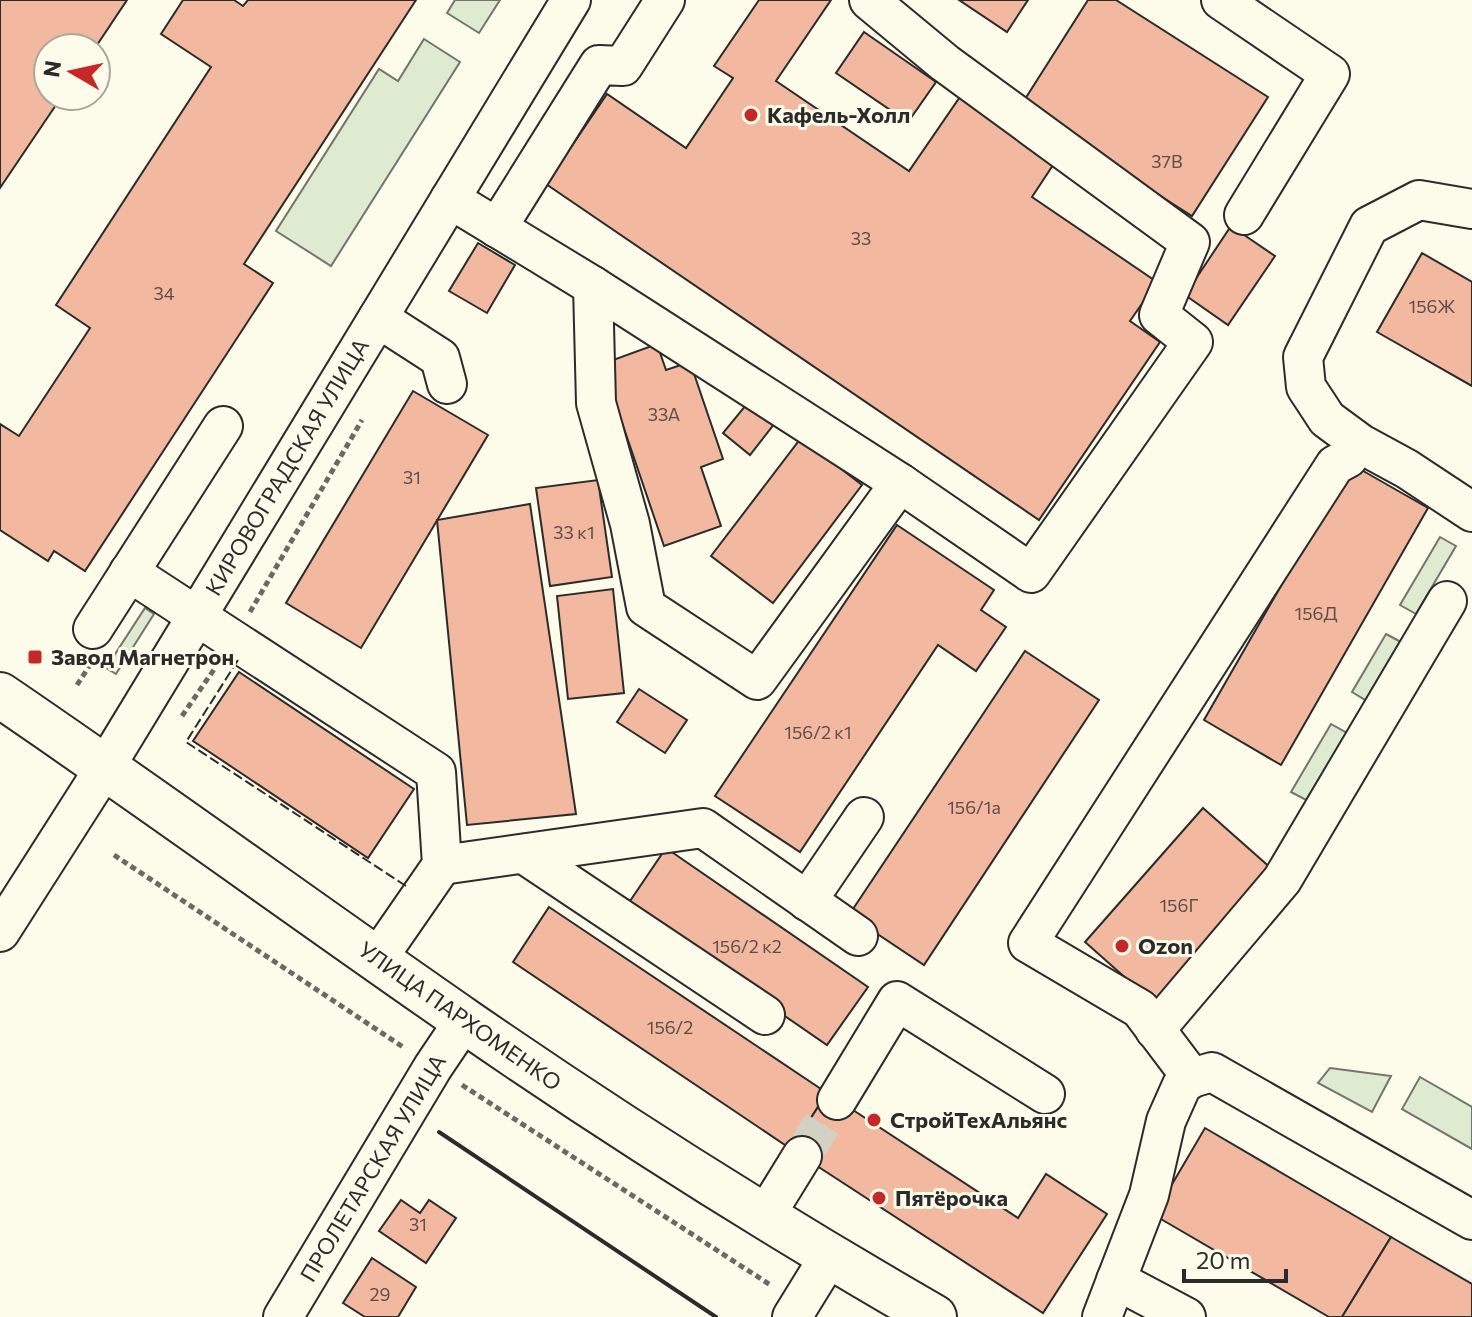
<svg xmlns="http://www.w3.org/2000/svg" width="1472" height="1317" viewBox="0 0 1472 1317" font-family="Commissioner,sans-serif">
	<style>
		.green { fill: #deebd1; stroke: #74746e; stroke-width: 2 }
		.building { fill: #f2b8a0; stroke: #2b2b2b; stroke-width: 2 }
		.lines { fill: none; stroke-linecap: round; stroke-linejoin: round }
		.minor-tunnel { stroke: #d3d1c4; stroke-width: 38; stroke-dasharray: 38 19; stroke-linecap: butt }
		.minor-casing { stroke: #2b2b2b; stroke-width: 42 }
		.major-casing { stroke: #2b2b2b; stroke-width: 48 }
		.path { stroke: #6a6964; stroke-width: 5; stroke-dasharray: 6 4; stroke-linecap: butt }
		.minor { stroke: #fdfbea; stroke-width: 38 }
		.major { stroke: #fdfbea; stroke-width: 44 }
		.fence { stroke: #2b2b2b; stroke-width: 2; stroke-dasharray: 10 4; stroke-linecap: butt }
		.wall { stroke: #2b2b2b; stroke-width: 4 }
		.poi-dot { fill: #c62828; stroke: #fdfbea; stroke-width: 3 }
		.labels { text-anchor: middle; stroke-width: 6; stroke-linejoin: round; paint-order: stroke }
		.number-label { font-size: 18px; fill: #5d4e48 }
		.poi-label { font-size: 22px; font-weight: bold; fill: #2b2b2b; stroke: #fdfbea; text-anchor: start }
		.street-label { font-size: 22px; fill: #2b2b2b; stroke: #fdfbea }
	</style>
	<rect width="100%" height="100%" fill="#fdfbea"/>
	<g class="green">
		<path d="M455 0H500L479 33 447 13Z"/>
		<path d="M424 39 460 62 331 266 276 231 379 69 398 81Z"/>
		<path d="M1440 537 1456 546 1416 614 1400 605Z"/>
		<path d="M145 608 154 614 116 674 106 668Z"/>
		<path d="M1386 634 1401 642 1367 701 1352 692Z"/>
		<path d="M1331 724 1347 733 1308 801 1291 792Z"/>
		<path d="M1330 1068 1391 1076 1372 1112 1318 1083Z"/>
		<path d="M1420 1077 1472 1107V1149L1402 1109Z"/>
	</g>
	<g class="building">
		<path d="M0 0H127L95 48H48V96H62L0 188Z"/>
		<path d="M183 0H234L243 6 248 0H416L244 264 273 283 85 571 54 551 48 561 0 530V424L19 436 90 328 56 305 211 67 161 34Z"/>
		<path d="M759 0H831L776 81 909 171 962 94 1057 159 1032 197 1157 282 1130 321 1160 342 1039 520 546 184 607 94 686 148 733 78 714 66Z"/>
		<path d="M959 0H1028L1007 32Z"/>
		<path d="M1088 0H1116L1268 97 1192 216 1020 107Z"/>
		<path d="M864 32 936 82 908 122 836 73Z"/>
		<path d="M1231 226 1275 256 1228 325 1185 295Z"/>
		<path d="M478 243 515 265 487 313 449 291Z"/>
		<path d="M1422 253 1472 282V386L1377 332Z"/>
		<path d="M657 344 666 370 690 362 723 459 701 467 721 526 664 546 602 364Z"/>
		<path d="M413 391 488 435 361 648 286 603Z"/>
		<path d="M755 394 782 414 750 455 723 433Z"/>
		<path d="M801 438 862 485 773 603 711 556Z"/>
		<path d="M1351 464 1428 508 1281 765 1204 720Z"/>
		<path d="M598 480 612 577 550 586 536 488Z"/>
		<path d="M530 504 576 814 467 825 437 520Z"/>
		<path d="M897 525 994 590 981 610 1006 627 976 671 938 645 800 852 715 796Z"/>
		<path d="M613 589 624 693 568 699 557 596Z"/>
		<path d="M1025 651 1099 700 924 965 849 915Z"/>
		<path d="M239 672 414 789 368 858 193 741Z"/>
		<path d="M639 689 687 720 665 753 617 722Z"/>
		<path d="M1203 808 1273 870 1155 1004 1085 942Z"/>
		<path d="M666 848 868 987 827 1045 626 907Z"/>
		<path d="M549 907 827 1093 791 1149 513 962Z"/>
		<path d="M827 1093 1018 1218 1046 1174 1107 1214 1043 1313 791 1149Z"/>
		<path d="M1205 1128 1391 1237 1342 1317H1329L1154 1215Z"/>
		<path d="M401 1200 420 1213 429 1200 456 1218 426 1263 379 1231Z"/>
		<path d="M1391 1237 1472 1284V1317H1342Z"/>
		<path d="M372 1258 416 1287 398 1317H365L343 1303Z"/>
	</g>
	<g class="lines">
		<path class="minor-tunnel" d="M802 1156 837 1100"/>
		<g class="minor-casing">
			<g id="minor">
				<path d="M1221 0 1330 74 1244 215"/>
				<path d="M450 199 593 286 596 403 630 524 646 607 757 680 900 483"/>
				<path d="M1472 209 1419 200 1369 226 1303 357 1306 387 1327 419 1361 444 1407 469 1472 512"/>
				<path d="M497 228 599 65 623 66 665 0"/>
				<path d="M593 286 900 483 1031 573 1193 342 1159 315 1190 242 945 63 869 0"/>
				<path d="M378 318 440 358 447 384"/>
				<path d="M129 572 436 772 442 865 377 959"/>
				<path d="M93 629 223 426"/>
				<path d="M524 854 765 1015"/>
				<path d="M442 865 703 828 858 936"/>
				<path d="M807 901 864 817"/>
				<path d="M0 932 104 769 571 0"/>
				<path d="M1155 1030 1282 880 1447 601"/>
				<path d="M1192 1078 1140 1009 1028 943 1335 465 1348 458"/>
				<path d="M837 1100 897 1001 1045 1094"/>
				<path d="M765 1216 802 1156"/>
				<path d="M1116 1280 1186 1317"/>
				<path d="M283 1317 433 1067 464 1021"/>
				<path d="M792 1317 829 1257"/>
				<path d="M1102 1317 1149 1195 1166 1121 1182 1085 1192 1078 1212 1072 1472 1220"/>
			</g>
		</g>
		<g class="major-casing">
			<path id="major" d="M0 695C156 801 309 913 465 1021 617 1126 774 1225 934 1317"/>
		</g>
		<g class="path">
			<path d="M250 612 362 420"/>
			<path d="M77 685 92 662"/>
			<path d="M182 716 215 668"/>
			<path d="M114 855 403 1047"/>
			<path d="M462 1085 772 1286"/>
		</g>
		<use href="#minor" class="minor"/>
		<use href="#major" class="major"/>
		<path class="fence" d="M238 660 186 742 409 888"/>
		<path class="wall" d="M439 1132 716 1317"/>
	</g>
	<g class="poi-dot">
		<circle cx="751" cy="115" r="8"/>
		<rect x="27" y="649" width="16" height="16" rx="4"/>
		<circle cx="1122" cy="946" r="8"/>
		<circle cx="874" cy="1120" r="8"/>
		<circle cx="879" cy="1198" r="8"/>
	</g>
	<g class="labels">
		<g class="number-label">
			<text x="1167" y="168">37В</text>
			<text x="861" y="245">33</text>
			<text x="164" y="300">34</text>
			<text x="1432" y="313">156Ж</text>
			<text x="664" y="421">33А</text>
			<text x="412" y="484">31</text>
			<text x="574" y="539">33 к1</text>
			<text x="1316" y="620">156Д</text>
			<text x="818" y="739">156/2 к1</text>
			<text x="974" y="814">156/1а</text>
			<text x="1179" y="912">156Г</text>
			<text x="747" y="953">156/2 к2</text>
			<text x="670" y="1034">156/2</text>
			<text x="418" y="1231">31</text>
			<text x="380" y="1301">29</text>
		</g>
		<g class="poi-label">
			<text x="767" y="123">Кафель-Холл</text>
			<text x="51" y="665">Завод Магнетрон</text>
			<text x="1138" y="954">Ozon</text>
			<text x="890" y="1128">СтройТехАльянс</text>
			<text x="895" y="1206">Пятёрочка</text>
		</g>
		<g class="street-label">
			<text transform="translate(287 467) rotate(-59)" y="8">КИРОВОГРАДСКАЯ УЛИЦА</text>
			<text transform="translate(460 1016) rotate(35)" y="8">УЛИЦА ПАРХОМЕНКО</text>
			<text transform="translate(373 1168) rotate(-59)" y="8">ПРОЛЕТАРСКАЯ УЛИЦА</text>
		</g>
	</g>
	<g transform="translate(72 72) rotate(279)"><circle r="38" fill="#fdfbea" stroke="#a9a89e" stroke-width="2"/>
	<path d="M0-6L14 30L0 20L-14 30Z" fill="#c62828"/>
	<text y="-12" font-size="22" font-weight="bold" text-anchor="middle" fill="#2b2b2b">N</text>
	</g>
	<path d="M1184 1269v12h102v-12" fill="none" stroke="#2b2b2b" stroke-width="4"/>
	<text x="1196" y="1269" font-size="24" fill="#2b2b2b" stroke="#fdfbea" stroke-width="6" paint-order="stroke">20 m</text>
</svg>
